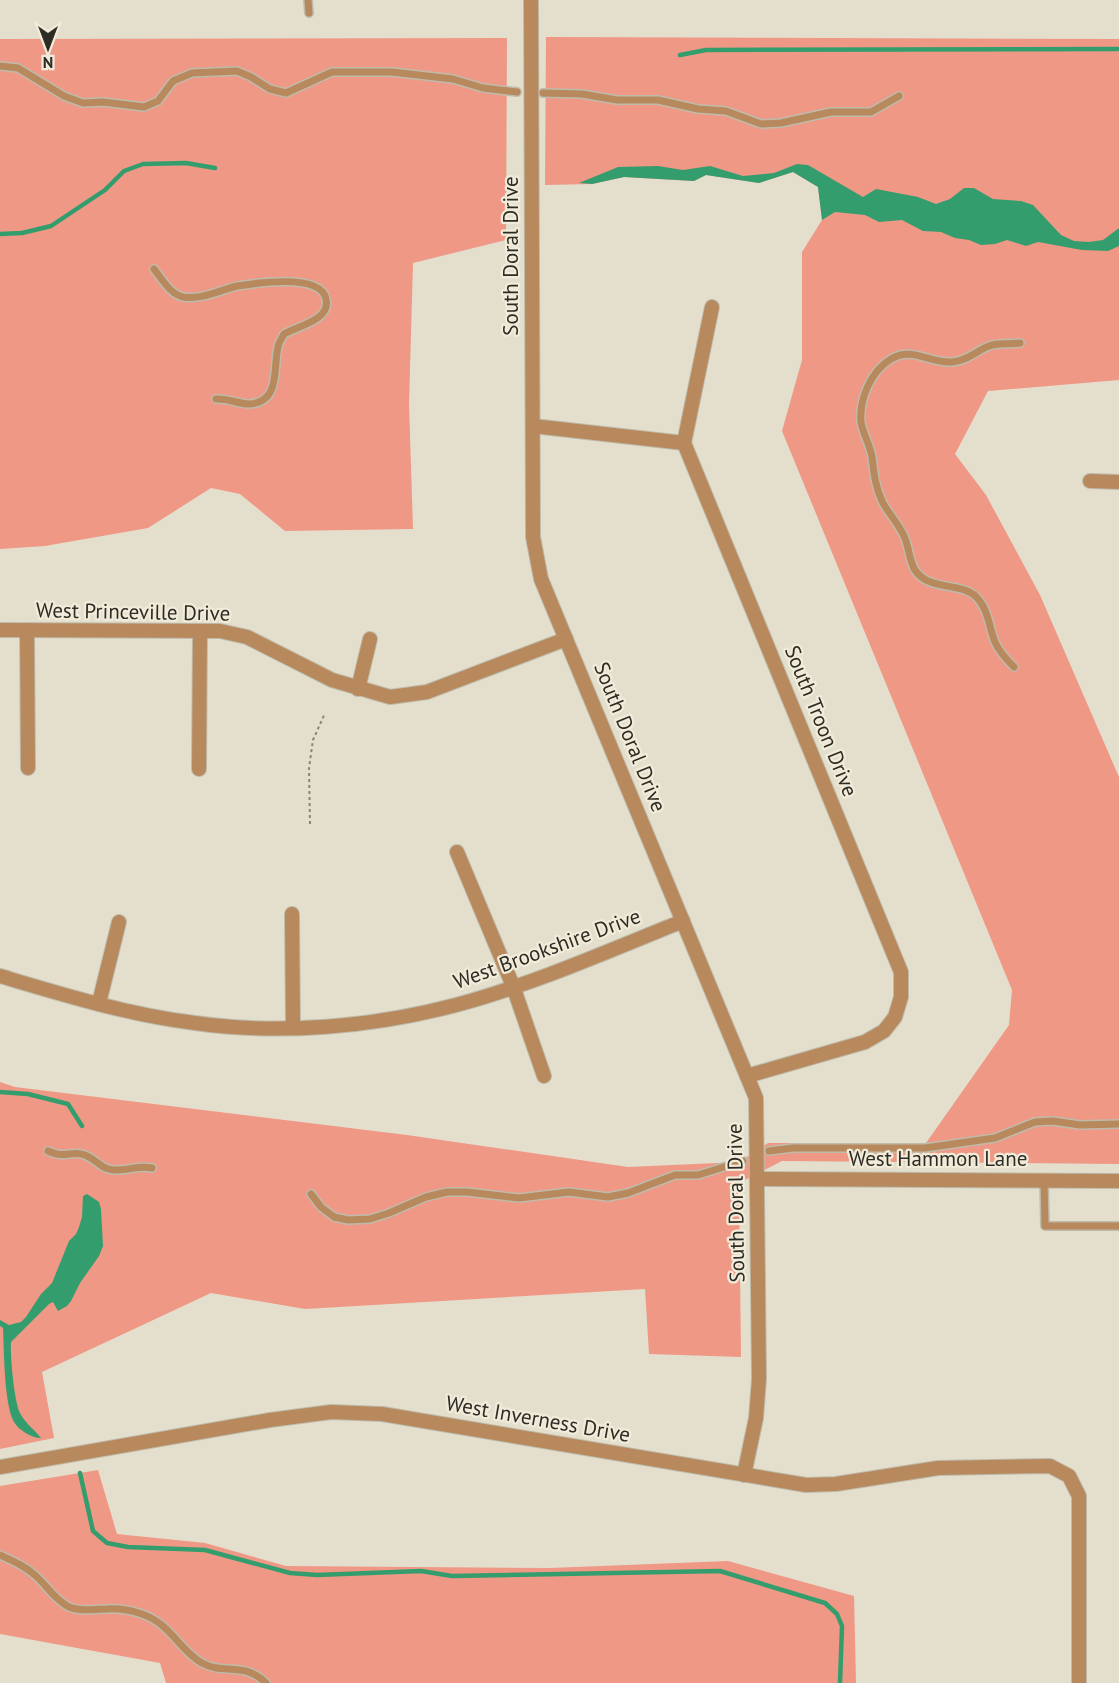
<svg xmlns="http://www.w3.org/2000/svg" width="1119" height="1683" viewBox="0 0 1119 1683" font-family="'PT Sans',sans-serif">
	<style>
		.green { fill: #ef9886 }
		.water { fill: #349d6d }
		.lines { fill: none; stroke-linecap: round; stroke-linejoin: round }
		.stream { stroke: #349d6d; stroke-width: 4.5 }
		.service-casing { stroke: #bfbbab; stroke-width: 10 }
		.minor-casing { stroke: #bfbbab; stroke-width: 16 }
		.path { stroke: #898579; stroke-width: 2; stroke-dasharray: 3 3; stroke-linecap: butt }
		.service { stroke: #b7895d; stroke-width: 7 }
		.minor { stroke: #b7895d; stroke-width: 14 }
		.labels { text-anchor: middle; stroke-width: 4.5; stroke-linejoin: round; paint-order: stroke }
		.street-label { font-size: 21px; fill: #2d2b24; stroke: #f1ecda }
	</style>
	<rect width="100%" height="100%" fill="#e4dfcd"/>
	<g class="green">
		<path d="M546 37 1119 39V380L988 391 955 454 986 495 1040 595 1119 777V1164L782 1161 739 1183 741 1357 649 1354 645 1289 305 1309 211 1293 42 1372 54 1438 0 1449V1082L15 1087 407 1135 628 1167 739 1162 768 1143H926L1009 1025 1012 990 782 431 802 360V252L822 220 818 187 793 172 759 183 706 175 694 181 624 177 592 184 545 185Z"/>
		<path d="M507 38 506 240 413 263 409 404 413 529 285 531 240 494 211 488 148 528 45 546 0 549V39Z"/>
		<path d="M98 1470 117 1534 205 1543 286 1566 550 1568 728 1561 854 1596 856 1683H166L160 1663 0 1634V1486Z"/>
	</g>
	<g class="water">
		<path d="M797 164 808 165 863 197 876 189 918 197 936 204 950 199 964 188H974L993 199 1021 201 1033 205 1061 235 1074 241 1089 242 1103 240 1119 228V246L1108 251 1082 250 1038 242 1026 246 1007 240 995 244 981 245 969 240 955 238 941 232 923 231 902 220 879 222 865 215 835 212 822 220 818 187 793 172 759 183 706 175 694 181 624 177 592 184 579 183 618 167 658 166 683 170 710 166 743 176 774 173Z"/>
		<path d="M87 1194 99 1202 101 1209 103 1246 99 1256 80 1283 71 1301 67 1306 58 1311 53 1302 49 1304 11 1342C10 1354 14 1401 20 1413 24 1422 35 1430 41 1438 31 1438 19 1430 14 1422 4 1404 4 1350 3 1328L0 1326V1320L9 1325 21 1322 26 1317 41 1294 52 1283 69 1241 76 1234 79 1227 82 1217 83 1196Z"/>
	</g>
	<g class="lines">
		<g class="stream">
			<path d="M680 55 706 50 1119 49"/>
			<path d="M0 234 22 233 51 226 105 190 124 171 143 164 186 163 215 168"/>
			<path d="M0 1092 28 1094 68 1104 82 1126"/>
			<path d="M80 1473 93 1531 107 1543 128 1547 205 1550 290 1573 317 1575 421 1571 452 1576 720 1571 825 1603 837 1614 842 1626 840 1683"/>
		</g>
		<g class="service-casing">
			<g id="service">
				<path d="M308 0 309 13"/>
				<path d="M0 66 18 68 64 96 83 103 103 102 144 107 158 101 173 81 192 73 237 71 251 77 270 89 286 93 332 72H392L453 79 483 88 517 92"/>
				<path d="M543 93 582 94 617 100H658L698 109 726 111 761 124 781 123 831 112H871L899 96"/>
				<path d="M154 269C162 279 170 294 183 297 202 300 220 290 237 286 256 283 321 273 326 299 331 320 298 326 284 334 282 338 279 342 278 347 273 367 281 403 249 404 238 404 228 398 216 399"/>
				<path d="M1014 667C1007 660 999 652 995 642 989 628 989 612 979 600 964 580 930 593 915 570 909 561 909 546 904 536 898 523 888 513 882 501 875 486 874 473 872 457 870 445 863 434 861 422 859 399 871 371 891 359 912 346 931 364 952 362 967 361 976 351 989 346 999 342 1010 345 1020 343"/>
				<path d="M48 1151C64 1159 72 1150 85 1155 96 1159 100 1169 114 1170 127 1171 138 1165 152 1168"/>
				<path d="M769 1151 793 1148H925L995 1138 1035 1122 1053 1121 1080 1125 1119 1124"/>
				<path d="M1044 1180 1045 1226H1119"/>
				<path d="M311 1194 321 1207 334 1217 348 1220 370 1219 389 1213 426 1197 447 1192H467L519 1198 569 1192 608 1197 628 1193 675 1175H698L743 1161"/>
				<path d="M0 1555C13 1561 25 1566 36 1576 48 1587 54 1599 69 1607 80 1612 94 1609 106 1609 118 1608 130 1610 142 1614 171 1624 179 1650 202 1663 223 1675 244 1661 266 1683"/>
			</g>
		</g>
		<g class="minor-casing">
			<g id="minor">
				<path d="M531 0 533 537 541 579 756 1098 759 1379 756 1418 744 1475"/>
				<path d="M533 426 684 443"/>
				<path d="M684 443 901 972V997L895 1017 884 1031 865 1042 747 1076"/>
				<path d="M684 443 712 307"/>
				<path d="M1090 481 1119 482"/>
				<path d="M0 630 220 631 247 637 332 680 390 697 427 692 566 639"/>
				<path d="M27 630 28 768"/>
				<path d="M358 689 370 639"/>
				<path d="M199 769 200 631"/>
				<path d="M457 852 513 986 544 1076"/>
				<path d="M292 914 293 1027"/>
				<path d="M0 976C64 995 129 1015 195 1023 280 1035 373 1027 456 1005 534 984 608 951 683 921"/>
				<path d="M99 1003 119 922"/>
				<path d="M757 1179 1119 1181"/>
				<path d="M0 1467 270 1420 331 1412 382 1414 806 1485 836 1484 938 1468 1050 1466 1069 1476 1079 1496V1683"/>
			</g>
		</g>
		<path class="path" d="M310 824 309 768 313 740 325 713"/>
		<use href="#service" class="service"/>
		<use href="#minor" class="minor"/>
	</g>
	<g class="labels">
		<g class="street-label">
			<text transform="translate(511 256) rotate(-90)" y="7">South Doral Drive</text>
			<text transform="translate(133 612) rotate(1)" y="7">West Princeville Drive</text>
			<text transform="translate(821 721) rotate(68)" y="7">South Troon Drive</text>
			<text transform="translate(630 737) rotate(68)" y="7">South Doral Drive</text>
			<text transform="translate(547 949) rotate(-20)" y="7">West Brookshire Drive</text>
			<text x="938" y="1166">West Hammon Lane</text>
			<text transform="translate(736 1203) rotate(-91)" y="7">South Doral Drive</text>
			<text transform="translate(538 1419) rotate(10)" y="7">West Inverness Drive</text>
		</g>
	</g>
	<g transform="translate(48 48) rotate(180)" stroke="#f1ecda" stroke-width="4.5" paint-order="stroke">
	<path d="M0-4.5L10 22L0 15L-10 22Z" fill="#2d2b24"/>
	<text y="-9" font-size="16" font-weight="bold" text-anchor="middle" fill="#2d2b24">N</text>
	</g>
</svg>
